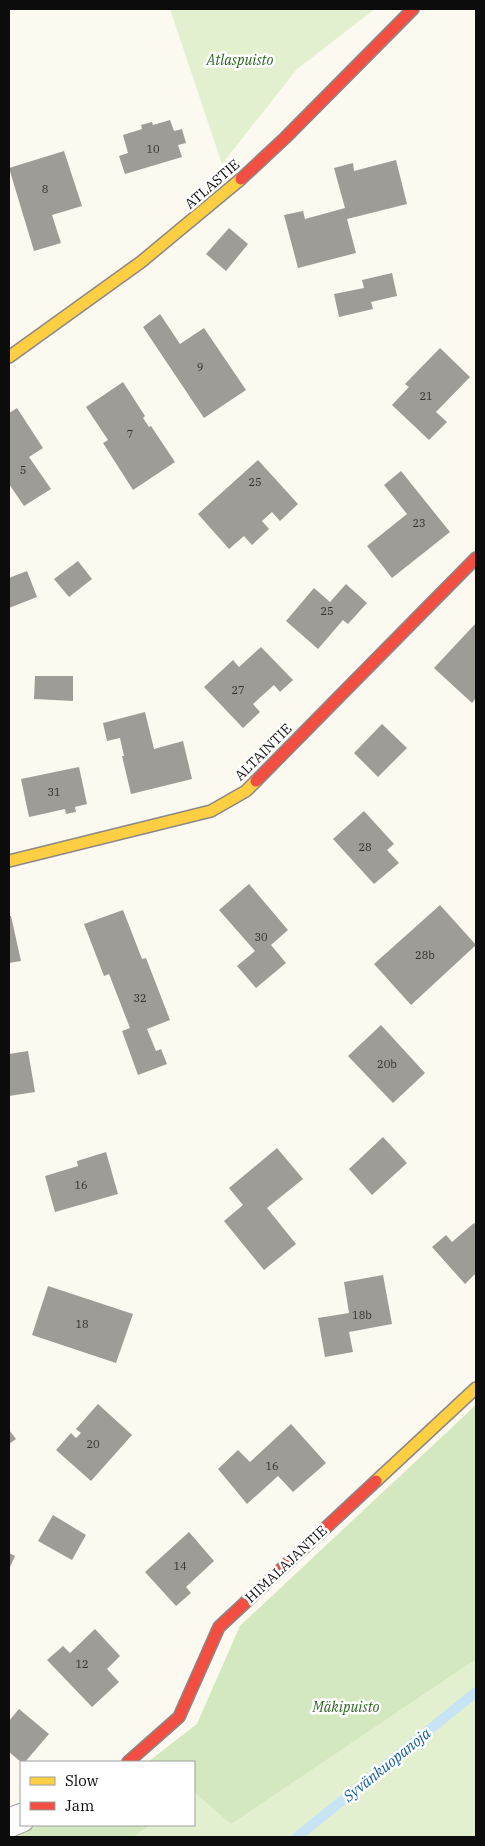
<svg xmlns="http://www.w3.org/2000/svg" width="485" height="1846" viewBox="0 0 485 1846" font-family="'IBM Plex Serif',serif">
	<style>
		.green { fill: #e3f0d0 }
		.forest { fill: #d3e8be }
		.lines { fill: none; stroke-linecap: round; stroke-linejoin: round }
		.stream { stroke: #c7e4f4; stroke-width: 10 }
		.building { fill: #9e9c96 }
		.street-casing { stroke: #94938f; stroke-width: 30 }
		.slow-casing { stroke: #8a8985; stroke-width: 14 }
		.jam-casing { stroke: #8a8985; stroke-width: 14 }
		.street { stroke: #fefefd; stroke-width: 28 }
		.slow { stroke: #ffcf43; stroke-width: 11 }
		.jam { stroke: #f24e42; stroke-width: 11 }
		.labels { text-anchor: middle; stroke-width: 5; stroke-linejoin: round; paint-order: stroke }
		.number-label { font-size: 11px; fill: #30302e }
		.park-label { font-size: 14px; font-style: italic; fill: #2a641d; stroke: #fff }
		.street-label { font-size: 14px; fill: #0c0c0c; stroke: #fff }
		.water-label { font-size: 15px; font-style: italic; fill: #16609e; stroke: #fff }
	</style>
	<rect width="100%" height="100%" fill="#fbf9f0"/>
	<g class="green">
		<path d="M170 9H375L297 69 222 164Z"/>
		<path d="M476 1405V1837H10L40 1825H194V1762H148L197 1724 240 1626Z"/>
	</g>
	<g class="forest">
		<path d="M476 1405V1659L231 1824 194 1792V1762H148L197 1724 240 1626Z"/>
		<path d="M40 1825H150L133 1837H10Z"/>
	</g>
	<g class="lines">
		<path class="stream" d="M297 1837 476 1692"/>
	</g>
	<g class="building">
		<path d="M170 120 174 131 182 129 186 143 178 145 182 157 125 174 119 156 128 153 123 135 142 129 141 125 152 122 153 125Z"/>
		<path d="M64 151 82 206 52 215 61 243 34 251 9 168Z"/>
		<path d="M396 160 407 204 347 219 356 253 298 268 284 215 303 211 305 219 345 208 334 168 353 163 354 171Z"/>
		<path d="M229 228 248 244 226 271 206 254Z"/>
		<path d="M392 273 397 296 371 302 373 309 339 317 334 294 364 288 362 280Z"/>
		<path d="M160 314 180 344 204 328 246 390 204 418 143 327Z"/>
		<path d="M440 348 470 377 436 412 447 422 429 440 392 405 409 387 405 384Z"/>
		<path d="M123 382 145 416 143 418 149 427 151 426 175 462 133 490 103 443 108 440 86 407Z"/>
		<path d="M17 408 43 448 29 457 51 489 24 506 9 484V413Z"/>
		<path d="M258 460 298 504 280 521 272 512 262 521 269 529 252 545 244 536 229 549 198 514Z"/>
		<path d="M401 471 450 532 392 578 367 546 407 514 384 485Z"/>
		<path d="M78 561 92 579 69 597 54 579Z"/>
		<path d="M27 571 37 597 9 608V578Z"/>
		<path d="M346 584 367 603 348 624 343 620 318 649 286 621 314 588 330 602Z"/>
		<path d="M476 623V698L472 703 434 668Z"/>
		<path d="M261 647 293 680 280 692 274 685 253 704 260 712 243 728 204 687 233 660 239 667Z"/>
		<path d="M35 676H73V701L34 699Z"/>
		<path d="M145 712 154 749 183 741 192 779 131 794 122 756H124L120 738 107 741 103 723Z"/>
		<path d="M382 724 407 748 378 777 354 753Z"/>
		<path d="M79 767 87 804 75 807 76 812 66 814 65 809 29 817 21 779Z"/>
		<path d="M364 811 394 844 387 850 399 863 374 884 333 839Z"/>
		<path d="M249 884 288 930 271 945 286 963 256 988 237 966 255 951 219 910Z"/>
		<path d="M440 905 476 945 411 1005 374 964Z"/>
		<path d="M123 910 142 959 146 958 170 1020 147 1029 156 1051 161 1049 167 1064 138 1075 122 1031 130 1028 109 974 104 976 84 924Z"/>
		<path d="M9 916H11L21 961 9 963Z"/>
		<path d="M381 1025 425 1073 393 1103 348 1056Z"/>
		<path d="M28 1051 35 1092 9 1096V1054Z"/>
		<path d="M383 1137 407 1163 372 1195 349 1169Z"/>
		<path d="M277 1148 303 1179 267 1208 296 1244 264 1270 224 1221 243 1205 229 1188Z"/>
		<path d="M106 1152 118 1194 55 1212 45 1176 78 1166 77 1161Z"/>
		<path d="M474 1223 476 1226V1273L465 1284 432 1247 446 1235 452 1242Z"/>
		<path d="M383 1275 392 1324 349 1332 353 1352 325 1357 318 1318 349 1313 344 1282Z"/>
		<path d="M48 1286 133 1314 116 1363 32 1335Z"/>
		<path d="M98 1404 132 1435 91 1481 56 1450 71 1433 76 1438 81 1433 76 1429Z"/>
		<path d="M291 1424 326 1463 293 1492 278 1476 247 1504 218 1469 238 1450 250 1462Z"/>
		<path d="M9 1430 16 1439 9 1444Z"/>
		<path d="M53 1515 86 1535 72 1560 38 1541Z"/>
		<path d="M189 1532 214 1561 186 1587 191 1593 176 1606 145 1572Z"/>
		<path d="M9 1553 15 1556 9 1569Z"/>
		<path d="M95 1629 120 1656 107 1669 119 1682 92 1707 47 1660 63 1646 70 1653Z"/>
		<path d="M19 1709 49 1734 25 1762H21L9 1752V1721Z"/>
	</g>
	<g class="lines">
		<g class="street-casing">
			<path id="street" d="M9 1823 21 1818"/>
		</g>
		<g class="slow-casing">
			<g id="slow">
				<path d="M9 357 141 262 241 179"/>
				<path d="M9 861 211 811 246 791 256 781"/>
				<path d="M376 1481 476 1388"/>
			</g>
		</g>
		<g class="jam-casing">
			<g id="jam">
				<path d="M241 179 285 138 413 9"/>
				<path d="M256 781 476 558"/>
				<path d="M128 1762 179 1717 219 1627 376 1481"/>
			</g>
		</g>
		<use href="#street" class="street"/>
		<use href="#slow" class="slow"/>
		<use href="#jam" class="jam"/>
	</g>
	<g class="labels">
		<g class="number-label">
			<text x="153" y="153">10</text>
			<text x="45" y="193">8</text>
			<text x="200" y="371">9</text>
			<text x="426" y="400">21</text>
			<text x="130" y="438">7</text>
			<text x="23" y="474">5</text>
			<text x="255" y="486">25</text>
			<text x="419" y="527">23</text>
			<text x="327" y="615">25</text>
			<text x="238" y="694">27</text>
			<text x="54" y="796">31</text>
			<text x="365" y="851">28</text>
			<text x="261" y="941">30</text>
			<text x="425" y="959">28b</text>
			<text x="140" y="1002">32</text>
			<text x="387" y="1068">20b</text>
			<text x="81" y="1189">16</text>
			<text x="362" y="1319">18b</text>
			<text x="82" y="1328">18</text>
			<text x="93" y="1448">20</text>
			<text x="272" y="1470">16</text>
			<text x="180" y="1570">14</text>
			<text x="82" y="1668">12</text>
		</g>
		<g class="park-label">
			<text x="240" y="65">Atlaspuisto</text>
			<text x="346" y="1712">Mäkipuisto</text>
		</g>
		<g class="street-label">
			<text transform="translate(212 184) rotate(-41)" y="5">ATLASTIE</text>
			<text transform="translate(263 752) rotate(-45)" y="5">ALTAINTIE</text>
			<text transform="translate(286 1564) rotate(-43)" y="5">HIMALAJANTIE</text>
		</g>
		<g class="water-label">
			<text transform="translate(387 1765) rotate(-39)" y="5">Syvänkuopanoja</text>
		</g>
	</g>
	<rect width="485" height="1846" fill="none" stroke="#0c0c0c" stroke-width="20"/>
	<rect x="20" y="1761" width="175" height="65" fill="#ffffff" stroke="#9e9e9e"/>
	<rect x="30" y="1777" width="25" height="8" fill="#ffcf43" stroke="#9e9e9e"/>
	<text x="65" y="1786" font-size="15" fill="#0c0c0c">Slow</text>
	<rect x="30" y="1802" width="25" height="8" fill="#f24e42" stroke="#9e9e9e"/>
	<text x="65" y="1811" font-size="15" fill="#0c0c0c">Jam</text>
</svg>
